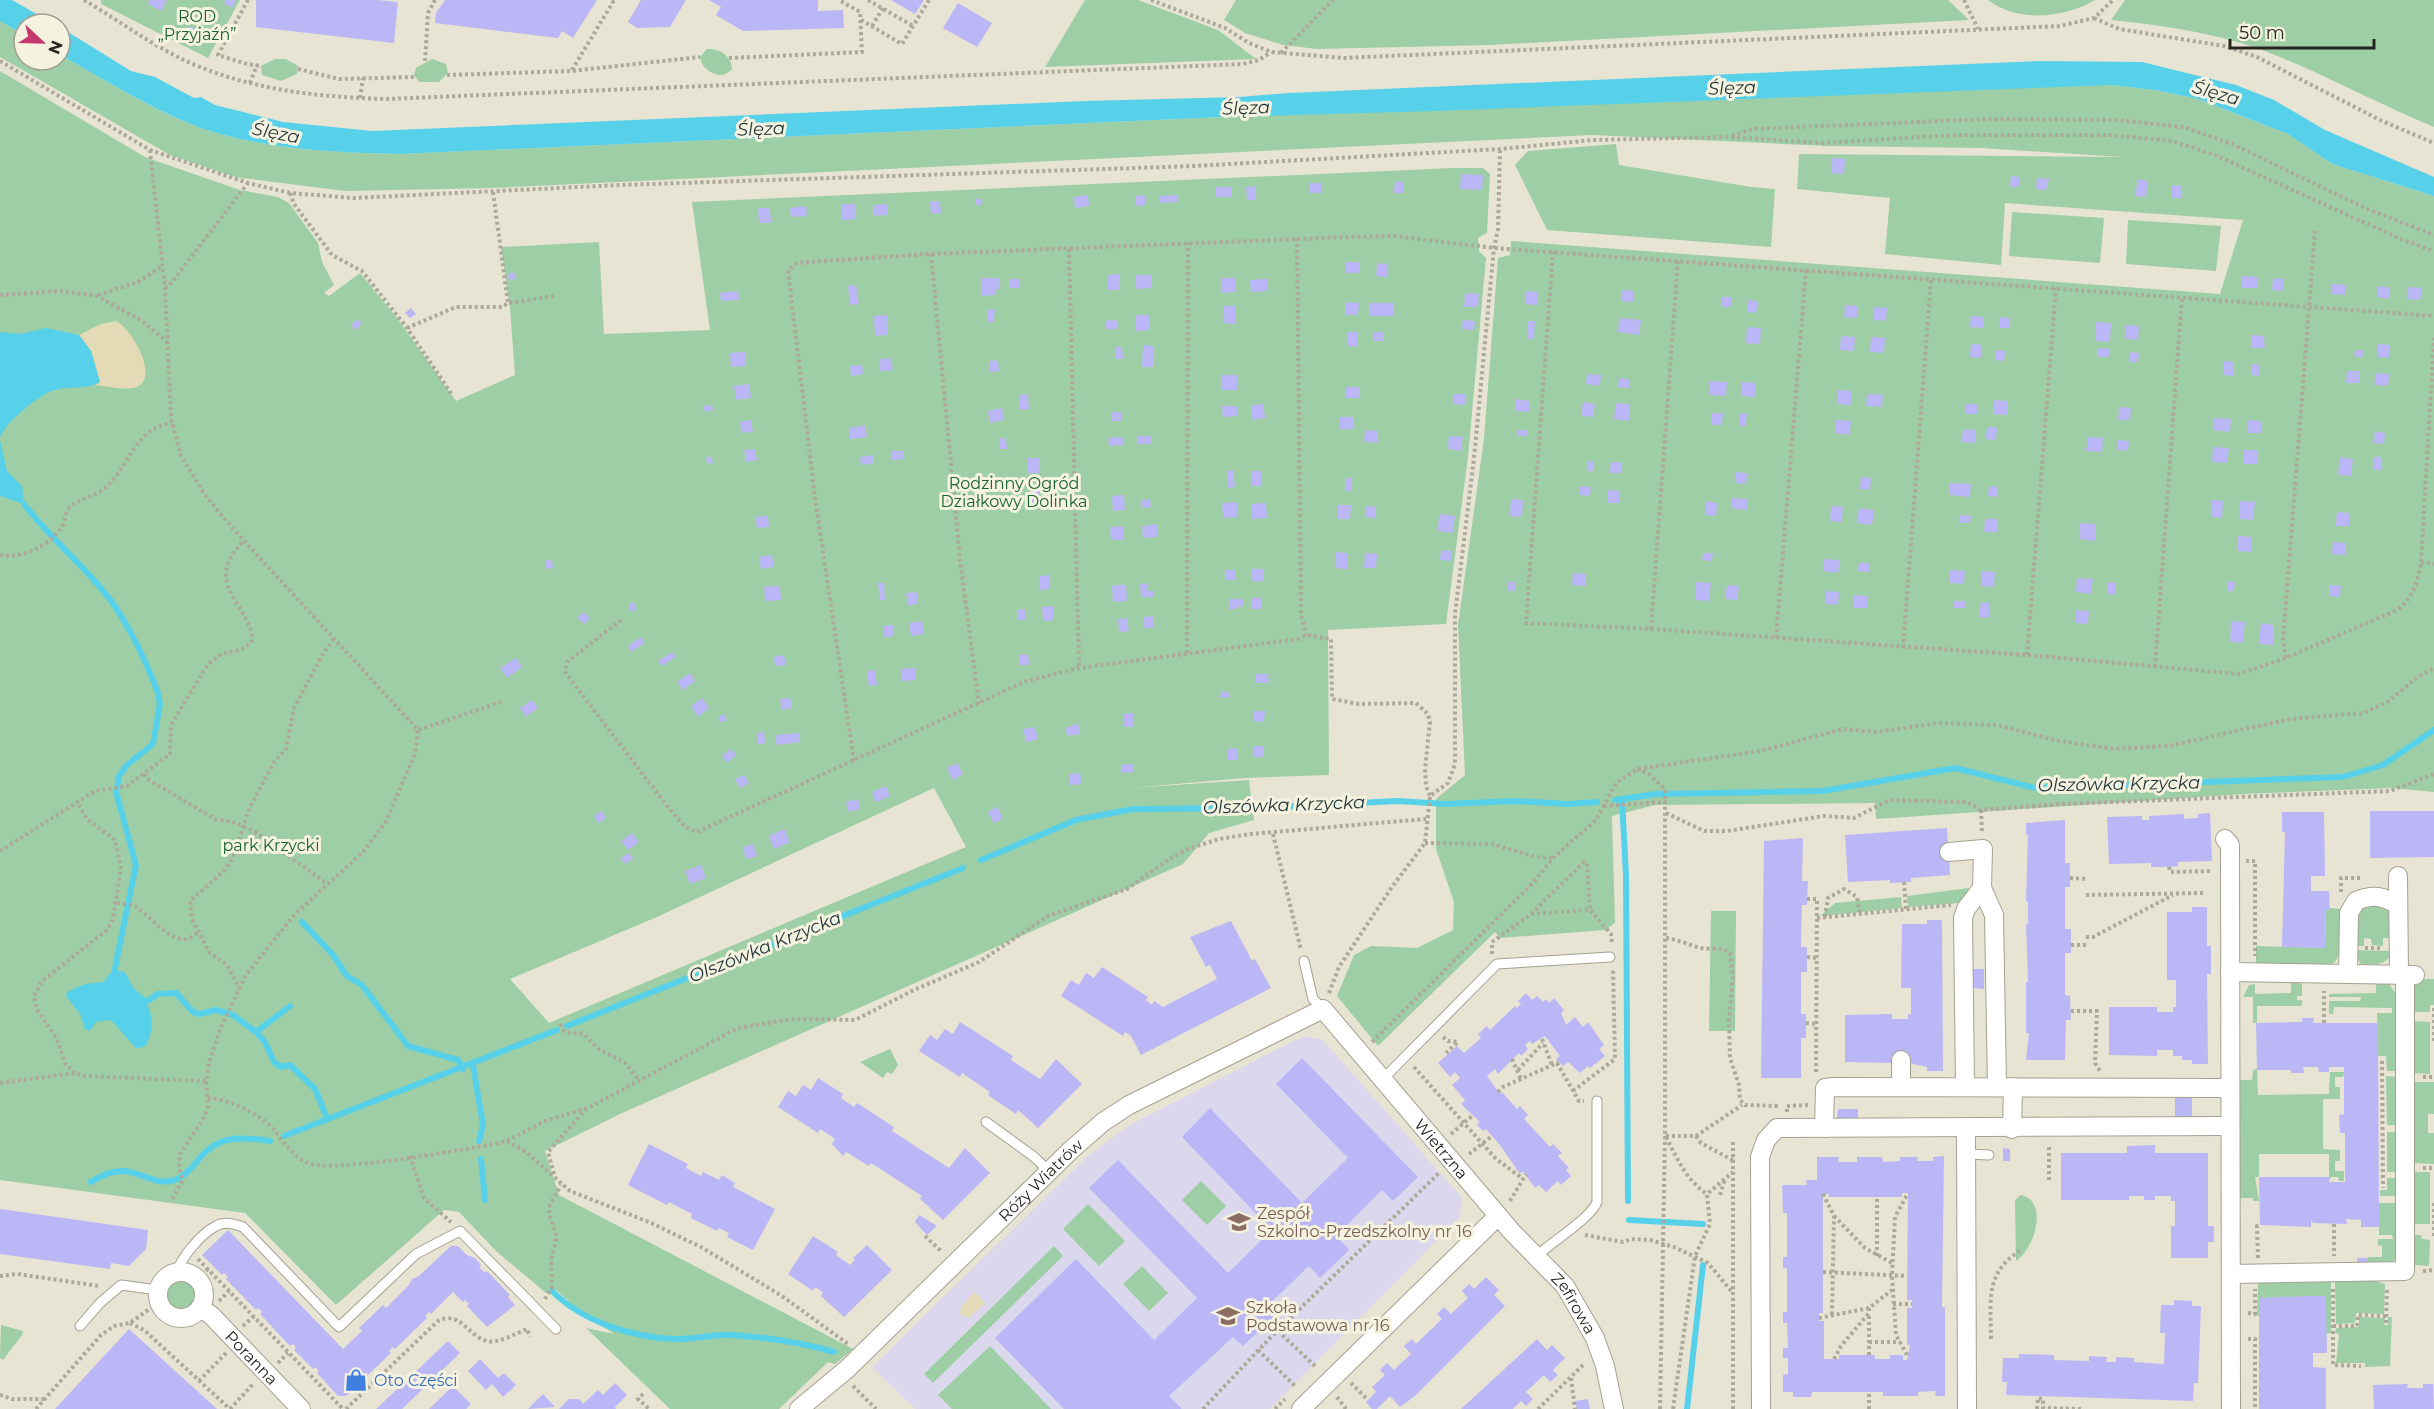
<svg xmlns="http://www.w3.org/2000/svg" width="2434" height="1409" viewBox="0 0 2434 1409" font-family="Montserrat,sans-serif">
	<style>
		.education { fill: #dbd7ed }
		.green { fill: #9ecea5; fill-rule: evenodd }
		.sand { fill: #e4dbb6 }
		.water { fill: #57d1e9 }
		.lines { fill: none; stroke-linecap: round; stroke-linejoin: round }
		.stream { stroke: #57d1e9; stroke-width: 6 }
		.building { fill: #bbb6f6; fill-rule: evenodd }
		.lane-casing { stroke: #a4a190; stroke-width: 11 }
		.street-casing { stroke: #a4a190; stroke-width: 20 }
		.path { stroke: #aca99b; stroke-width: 4; stroke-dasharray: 3 3; stroke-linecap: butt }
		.lane { stroke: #fff; stroke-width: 9 }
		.street { stroke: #fff; stroke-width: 18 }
		.labels { text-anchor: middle; stroke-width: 6; stroke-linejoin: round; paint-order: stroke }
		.park-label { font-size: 16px; fill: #17652f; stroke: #f6f2e0 }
		.street-label { font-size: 16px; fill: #26251f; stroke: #f6f2e0 }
		.education-label { font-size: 16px; fill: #785e54; stroke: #f6f2e0; text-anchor: start }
		.shop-label { font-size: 16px; fill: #366cbe; stroke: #f6f2e0; text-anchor: start }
		.water-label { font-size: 18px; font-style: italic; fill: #1f3439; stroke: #f6f2e0 }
	</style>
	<rect width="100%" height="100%" fill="#e8e4d3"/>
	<path class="education" d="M1304 1036 1323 1040 1462 1198 1460 1217 1270 1409H915L872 1367 1090 1154 1133 1123Z"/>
	<g class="green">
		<path d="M101 0H240L208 58 101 4Z"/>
		<path d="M1085 0H1138L1218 30 1256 59 1045 67Z"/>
		<path d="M1236 0H1948L1969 20 1489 45 1317 49 1283 45 1245 33 1224 20Z"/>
		<path d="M1988 0H2095C2065 18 2018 23 1988 0Z"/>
		<path d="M2125 0H2434V127C2375 103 2319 71 2259 49 2211 32 2160 25 2111 20Z"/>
		<path d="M0 21 24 35V60H60V55C107 81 167 120 220 134 279 150 340 153 401 154L1224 117 2066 85H2110L2155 90 2198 99 2288 134 2332 164 2434 196V792L2392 788 2244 794 1876 819 1875 803 1655 805 1612 816 1615 923 1605 930 1500 938 1495 932 1378 1046 1337 996 1354 955 1371 946 1417 948 1453 930 1454 902 1436 849V799L1465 775 1458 625 1484 439 1498 258 1510 255 1511 241 2220 294 2243 220 2005 203 2001 265 1885 254 1890 198 1797 189 1799 154 2122 157 1981 148 1829 146 1592 135 493 188 345 191 235 177 170 155 0 57Z"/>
		<path d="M707 49C721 48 732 57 732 70L723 75C712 75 702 69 700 57Z"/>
		<path d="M275 59H286L298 66 297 74 281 81 262 75 261 66Z"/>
		<path d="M432 59 446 64 448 73 439 82H419L414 75 416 68Z"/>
		<path d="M0 71 145 157 240 190 278 197 289 203 318 243 322 262 334 285 324 293 329 296 360 273 397 318 456 401 515 375 510 308 501 247 599 242 604 334 710 330 692 202 1453 168H1483L1490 174 1487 233 1478 238 1479 251 1486 258 1468 457 1446 624 1328 630 1329 775 1245 778 1130 788 1249 780 1254 820 1209 833 1183 864 620 1114 545 1151 559 1195 853 1349 835 1364 828 1362 779 1409H670L586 1328 614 1334 581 1312 556 1290 546 1293 496 1251 459 1212 444 1210 336 1305 245 1213 0 1180ZM934 788 966 847 549 1023 510 979 657 917Z"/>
		<path d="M1616 144 1619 165 1751 187 1775 189 1771 247 1547 230 1515 165 1528 151Z"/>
		<path d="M2012 212 2104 218 2100 263 2009 256Z"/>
		<path d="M2128 220 2221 226 2216 271 2126 264Z"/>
		<path d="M1969 888 1960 903 1908 907 1907 896Z"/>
		<path d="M1901 897 1902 908 1820 916 1835 903Z"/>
		<path d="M2368 900 2390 910V938H2383V946L2372 945 2371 939 2364 938V946H2353L2356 911Z"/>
		<path d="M2330 908 2341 909C2341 925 2347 954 2332 964H2256V946L2325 948 2326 910Z"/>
		<path d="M1711 911H1736L1735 1031H1709Z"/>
		<path d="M2352 950 2392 951C2387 967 2375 964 2361 964Z"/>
		<path d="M2291 979 2302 984V996H2297V1000H2302V1006H2257V1023H2253V997H2243L2249 985 2255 984V994L2291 993Z"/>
		<path d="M2376 979 2388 982 2397 996 2398 1071H2387L2386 1056H2378L2377 1013H2392V1008L2334 1007 2333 1014H2329V1001H2360L2361 997H2329V994L2376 993Z"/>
		<path d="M2412 979H2434V1005H2430V1012H2412Z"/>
		<path d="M2411 1021 2430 1022V1074L2413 1073Z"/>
		<path d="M890 1049 898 1065 892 1074 887 1072 883 1078 860 1062Z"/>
		<path d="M2257 1069 2258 1095 2329 1094 2330 1072H2344L2343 1077H2335V1087H2340V1099H2323V1149L2340 1150V1161H2335V1171H2344V1181H2339L2338 1177H2331L2329 1181V1154H2259V1177H2255L2259 1201H2253V1198H2239L2238 1080H2252L2253 1070Z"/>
		<path d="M2386 1076 2398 1077V1125H2387Z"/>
		<path d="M2412 1082H2434V1114H2428V1133H2434V1164L2412 1163Z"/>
		<rect x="2387" y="1132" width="11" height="40"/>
		<path d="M2414 1172H2430V1224H2415Z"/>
		<path d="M2387 1178H2398V1196H2380V1190H2387Z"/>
		<path d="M1201 1181 1226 1206 1207 1225 1182 1200Z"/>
		<path d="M2021 1195C2049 1201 2035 1248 2016 1261L2015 1200Z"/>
		<path d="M2379 1203H2398L2397 1257 2390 1264 2368 1267V1257H2382V1246L2378 1245V1239H2393L2392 1235H2379Z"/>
		<path d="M1088 1204 1125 1241 1099 1266 1063 1229Z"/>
		<path d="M2413 1235H2421L2422 1239 2430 1240 2429 1266 2415 1265Z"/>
		<path d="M1054 1246 1063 1256 933 1383 924 1374Z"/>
		<path d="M1142 1266 1168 1293 1149 1311 1123 1284Z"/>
		<circle cx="181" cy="1295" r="15"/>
		<path d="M2376 1281 2385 1284 2384 1314 2356 1313 2355 1323 2336 1324 2335 1282Z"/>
		<path d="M2331 1282V1333H2326V1296L2259 1298V1316H2257L2258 1283Z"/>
		<path d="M2359 1317 2385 1318 2384 1325H2388V1317H2392L2390 1366 2365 1367V1363H2336L2339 1334 2335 1333 2336 1328 2359 1327Z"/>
		<path d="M1 1325 23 1331 22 1335 3 1360 0 1358Z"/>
		<path d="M990 1346 1051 1409H952L938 1395Z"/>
	</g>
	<g class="sand">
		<path d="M116 321C132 328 163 383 133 388 122 390 107 386 95 385L100 382 91 351 79 335 101 324Z"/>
		<path d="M975 1292 985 1303 969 1318 960 1314 962 1306Z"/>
	</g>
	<g class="water">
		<path d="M0 0H12L54 24H24V35L0 21Z"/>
		<path d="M60 27 131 71 155 77 194 98 201 97 215 105 283 122 372 131 1085 101 1239 97 1289 93 2038 61 2142 62 2236 85 2274 100 2325 130 2434 177V196L2332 164 2288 134 2198 99 2155 90 2110 85 1436 111 1224 117 401 154C340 153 279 150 220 134 168 120 107 81 60 55Z"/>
		<path d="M46 328 79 335 91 351 100 382C85 391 71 385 55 390 41 393 3 424 0 438V332L20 334Z"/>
		<path d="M0 440 7 471 22 486 24 504 0 496Z"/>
		<path d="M114 973 123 975C128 987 137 991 145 1001 154 1013 154 1037 144 1047L136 1048 111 1020 96 1022 90 1031 85 1029 80 1014 66 996 67 992 85 984 104 982 109 974Z"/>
	</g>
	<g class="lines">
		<g class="stream">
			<path d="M24 504C48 536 79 561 104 592 126 618 146 661 158 693L160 704 153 744 127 765 119 776 116 792 136 865 114 973 123 975 131 990 146 1002 158 994 176 993 193 1012 200 1014 216 1010 233 1015 256 1032 265 1042 274 1062 281 1067 290 1065 315 1089 327 1118"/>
			<path d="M1615 800 1656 794 1823 791 1955 768 2035 788 2343 777 2383 765 2434 730"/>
			<path d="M1622 800 1626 875 1628 1201"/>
			<path d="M981 860 1076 820 1133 809 1262 808 1397 801 1446 804 1514 801 1568 804 1597 802"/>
			<path d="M302 922 333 955 347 976 362 985 408 1046 458 1060 463 1069"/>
			<path d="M567 1026 963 868"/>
			<path d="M256 1032 290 1006"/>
			<path d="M473 1065 483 1125 479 1141"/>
			<path d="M284 1136 557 1030"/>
			<path d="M481 1159 485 1200"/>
			<path d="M91 1182C134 1154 144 1189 175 1180 185 1176 193 1167 199 1159 219 1134 242 1137 270 1141"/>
			<path d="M1629 1220 1703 1224"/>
			<path d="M552 1291C583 1322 631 1337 674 1339 692 1340 711 1334 729 1335 766 1337 800 1342 834 1352"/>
			<path d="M1687 1409 1703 1265"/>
		</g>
	</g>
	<g class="building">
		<path d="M150 0H167L161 11 148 4Z"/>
		<path d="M225 0H236L232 8 224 3Z"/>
		<path d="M256 0H378L398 2 394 43 256 27Z"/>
		<path d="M445 0H597L573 38 562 31 558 38 435 23 436 13Z"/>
		<path d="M641 0H686L670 27 637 28 628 22Z"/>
		<path d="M709 0H818V11L843 10 844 28 743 31 716 15 721 7Z"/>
		<path d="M891 0H924L915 14Z"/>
		<path d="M958 3 992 23 977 47 943 28Z"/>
		<path d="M189 26 203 33 197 44 184 37Z"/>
		<path d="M1832 158 1845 159 1844 174 1831 173Z"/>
		<path d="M1461 174 1483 175 1482 190 1460 189Z"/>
		<path d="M2011 176 2020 177V187H2010Z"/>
		<path d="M2037 178 2049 179 2046 190 2036 189Z"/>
		<path d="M2138 179 2148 181 2146 197 2135 196Z"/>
		<path d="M1395 181 1404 182 1403 193H1394Z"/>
		<path d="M1310 183H1321V193H1309Z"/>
		<path d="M2172 185 2182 186V198H2172Z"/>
		<path d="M1255 186V200H1247L1246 187Z"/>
		<path d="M1216 187H1231L1232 197H1216Z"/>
		<path d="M1088 195 1089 206 1075 208 1074 197Z"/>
		<path d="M1145 195 1146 205 1135 206V196Z"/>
		<path d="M1178 195V202L1160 203V196Z"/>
		<rect x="975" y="199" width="6" height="6"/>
		<path d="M940 201 941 213 931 214 930 202Z"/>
		<path d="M841 204H855L856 219 842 220Z"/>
		<path d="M887 204V215L873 216V205Z"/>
		<path d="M806 206 807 216 791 217 790 208Z"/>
		<path d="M758 208H770L771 223H759Z"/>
		<rect x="1346" y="262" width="13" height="11"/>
		<path d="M1377 263 1388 264 1387 277 1376 276Z"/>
		<path d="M514 272 516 279 509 280 508 274Z"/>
		<path d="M1120 274V290H1108V275Z"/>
		<path d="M1135 275H1151V288L1136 289Z"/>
		<path d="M2242 276 2258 277 2257 288H2242Z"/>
		<path d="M982 278H1000V289L995 290V295L982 296Z"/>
		<path d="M1222 278H1235V292L1222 293Z"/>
		<path d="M2273 278 2284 279 2283 291 2272 290Z"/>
		<rect x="1009" y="279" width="11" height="9"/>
		<path d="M1267 279 1268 291 1251 292 1250 280Z"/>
		<path d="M2332 284 2346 285 2345 295 2332 294Z"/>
		<path d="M856 285 859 304 850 305 848 286Z"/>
		<path d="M2378 286 2390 288 2389 299 2377 297Z"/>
		<path d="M2408 287 2422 288 2420 300 2407 299Z"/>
		<path d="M1622 290 1633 291V302L1621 301Z"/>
		<path d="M738 291 739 300 721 301 720 293Z"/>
		<path d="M1526 291 1538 292V305L1526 304Z"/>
		<path d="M1465 293 1479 294 1478 307H1464Z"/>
		<path d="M1722 297H1732V307H1721Z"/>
		<path d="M1748 300 1758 301 1756 313 1747 312Z"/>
		<path d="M1345 302 1359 303 1358 315H1345Z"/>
		<path d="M1369 303H1394L1393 316H1369Z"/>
		<path d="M1845 305 1858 306 1857 318 1844 317Z"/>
		<path d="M1224 306H1235V324L1224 323Z"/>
		<path d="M1874 307 1887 308 1886 321 1874 320Z"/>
		<path d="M411 308 416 314 410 318 405 313Z"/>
		<path d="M987 309H995L994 322H987Z"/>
		<path d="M887 315 888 335 875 336 874 316Z"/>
		<path d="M1136 315H1150V330L1136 331Z"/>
		<path d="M1971 316 1984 317 1983 328 1970 327Z"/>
		<path d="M2000 317 2010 318V328H1999Z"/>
		<path d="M1619 318 1641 320 1639 335 1618 332Z"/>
		<path d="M358 319 362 324 355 330 351 325Z"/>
		<path d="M1118 320V329H1106V321Z"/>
		<path d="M1463 320 1475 321 1474 330 1462 329Z"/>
		<path d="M1528 321H1535L1534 339H1527Z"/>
		<path d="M2096 322 2111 323 2110 342 2095 341Z"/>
		<path d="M2126 325 2139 326 2138 340 2126 339Z"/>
		<path d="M1747 327 1761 328 1760 344 1746 343Z"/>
		<path d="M1347 332H1358L1357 347 1347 346Z"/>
		<rect x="1374" y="332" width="10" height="9"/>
		<path d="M2251 335 2264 336 2265 348H2251Z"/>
		<path d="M1841 336 1855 337 1854 351 1840 350Z"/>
		<path d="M1871 337 1885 338 1884 353 1870 352Z"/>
		<path d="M1971 344 1982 345 1981 358 1970 357Z"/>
		<path d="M2378 344 2390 345V358L2378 357Z"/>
		<path d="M1143 345 1154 346V367H1142Z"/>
		<path d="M1115 347H1122L1123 359H1115Z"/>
		<path d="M2097 348 2109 349V357H2097Z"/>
		<path d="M1996 350 2005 351 2004 361 1995 360Z"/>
		<path d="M2355 350H2364L2363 357 2354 356Z"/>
		<path d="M740 352H745L746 366 731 367 730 353Z"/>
		<path d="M2130 352 2139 353 2138 362H2130Z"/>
		<path d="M891 358 893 370 880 371 879 359Z"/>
		<path d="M998 360 999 371 990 372 989 361Z"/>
		<path d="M2224 361 2234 362 2233 376 2223 375Z"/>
		<path d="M2252 364 2260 365 2259 376 2251 375Z"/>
		<path d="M862 365 863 374 851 376 850 366Z"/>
		<path d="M2347 371H2360L2359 383H2346Z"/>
		<path d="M2376 373 2389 374 2388 386 2374 385Z"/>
		<path d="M1587 374 1601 375 1600 386 1586 384Z"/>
		<rect x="1222" y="375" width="15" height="15"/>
		<path d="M1619 378 1629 379V388L1618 387Z"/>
		<path d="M1710 381 1727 382 1726 396 1709 395Z"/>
		<path d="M1742 382 1756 383 1755 397 1741 396Z"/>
		<path d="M749 384 751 398 736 400 734 386Z"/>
		<rect x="1346" y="387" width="14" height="11"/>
		<path d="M1838 390 1852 391 1851 405 1837 404Z"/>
		<path d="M1028 394 1029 409 1020 410 1019 395Z"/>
		<path d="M1454 394H1466V405L1453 404Z"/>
		<path d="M1867 394 1883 395 1882 407 1866 406Z"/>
		<path d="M1516 399 1530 401 1529 412 1515 411Z"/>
		<path d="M1994 400 2008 401 2007 415 1993 414Z"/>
		<path d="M1583 402 1595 404 1593 417 1581 416Z"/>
		<path d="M1616 403 1630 404 1629 421 1614 419Z"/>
		<path d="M1263 404 1265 418 1252 420 1251 405Z"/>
		<path d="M1966 404H1978L1977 414H1966Z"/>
		<path d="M712 405 713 411H704V406Z"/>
		<path d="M1222 406H1237V416L1223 417Z"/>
		<path d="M2119 407 2131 408 2130 420H2118Z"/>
		<path d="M1002 408 1004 420 990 423 988 411Z"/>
		<rect x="1111" y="412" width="10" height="9"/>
		<path d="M1712 413H1723L1722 425H1711Z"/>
		<path d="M1740 413H1747L1746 426H1740Z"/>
		<rect x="1340" y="417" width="14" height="12"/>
		<path d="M2214 418 2231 419 2230 432 2213 430Z"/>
		<path d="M751 420 753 432 741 433 740 422Z"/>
		<path d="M1836 420 1851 421 1850 435 1835 433Z"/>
		<path d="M2247 420 2261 421V433H2247Z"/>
		<path d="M865 425 867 437 850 439 849 428Z"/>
		<path d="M1987 427 1997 428 1996 440 1986 439Z"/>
		<path d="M1963 429 1976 430 1975 443 1962 442Z"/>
		<path d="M1365 430 1378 431 1377 443 1364 441Z"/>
		<rect x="1517" y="430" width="11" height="6"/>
		<path d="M2375 431 2385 433 2384 444 2374 443Z"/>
		<path d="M1137 436H1151V444H1138Z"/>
		<path d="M1449 436 1463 437 1461 451 1448 449Z"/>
		<path d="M1123 437 1124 445 1109 446 1108 438Z"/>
		<path d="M2088 437 2103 438 2102 452 2086 451Z"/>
		<path d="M999 438H1006L1007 449H999Z"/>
		<path d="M2118 440 2129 441 2128 451 2117 450Z"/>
		<path d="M2213 447 2229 448 2227 463 2212 462Z"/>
		<path d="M755 449 757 460 746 462 744 450Z"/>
		<path d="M2243 450H2258L2257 464H2243Z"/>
		<path d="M891 451H903L904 459 891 460Z"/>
		<path d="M874 455V463L861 465 860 457Z"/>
		<path d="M706 457H711L713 463 707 464Z"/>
		<path d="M2340 457 2353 459 2351 476 2338 475Z"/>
		<rect x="2373" y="457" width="9" height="13"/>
		<rect x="1027" y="458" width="12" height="15"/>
		<rect x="1587" y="461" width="7" height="10"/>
		<path d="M1611 462H1622V473H1610Z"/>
		<path d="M1233 470 1235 487 1228 488 1227 471Z"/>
		<path d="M1251 471H1261L1262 486H1252Z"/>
		<path d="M1736 472 1747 473 1746 484 1735 483Z"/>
		<path d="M1861 477 1871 478 1870 490 1860 489Z"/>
		<path d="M1345 478H1351L1352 491H1345Z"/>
		<path d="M1950 483 1971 484 1970 497 1949 495Z"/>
		<path d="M1580 486 1591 487 1590 496 1579 495Z"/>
		<path d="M1989 486 1998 487 1997 497 1988 496Z"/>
		<path d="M1039 488 1041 503 1031 504 1029 489Z"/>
		<path d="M1608 490 1620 491 1619 503H1607Z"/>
		<path d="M1124 495 1125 510 1113 511 1112 496Z"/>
		<path d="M1012 496 1014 507 1006 508 1005 497Z"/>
		<path d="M1732 498 1748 499 1747 510 1731 508Z"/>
		<path d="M1150 499 1151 507 1141 508V500Z"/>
		<path d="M1511 499 1523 500 1522 517 1510 516Z"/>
		<path d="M2212 500 2223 501 2222 518 2211 517Z"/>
		<path d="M1706 501 1717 503 1716 516 1705 515Z"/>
		<path d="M2240 501 2255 502 2253 520 2239 519Z"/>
		<path d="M1237 502 1238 517 1223 518 1222 503Z"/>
		<path d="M1266 503 1267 518 1252 519 1251 504Z"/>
		<path d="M1338 505H1351L1350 519H1338Z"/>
		<path d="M1366 506 1376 507 1375 518 1366 517Z"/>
		<path d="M1831 506 1843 507 1842 522 1830 521Z"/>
		<path d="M1859 508 1874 510 1872 525 1857 523Z"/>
		<path d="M2337 512 2349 513V526H2336Z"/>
		<path d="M1439 514 1455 516 1453 533 1438 531Z"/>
		<path d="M1960 515 1971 516 1970 523H1960Z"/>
		<path d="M763 516H768L769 527 757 528 755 517Z"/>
		<path d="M1985 519H1998L1997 532H1984Z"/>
		<path d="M2080 523 2096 524 2095 541 2079 539Z"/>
		<path d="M1157 524V537L1143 538 1142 526Z"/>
		<path d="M1124 526V540H1111L1110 527Z"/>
		<path d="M2238 536 2252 537 2251 552 2237 551Z"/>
		<path d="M2333 542 2346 543 2345 555 2332 554Z"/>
		<path d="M1441 550 1452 551 1451 561 1440 560Z"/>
		<path d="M1336 552 1348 553 1347 569 1335 568Z"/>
		<path d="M1365 553 1377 554 1376 568H1364Z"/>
		<path d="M1703 553H1713L1712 561 1702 560Z"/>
		<path d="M772 555 774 567 761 569 759 557Z"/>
		<path d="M1824 559 1840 560 1838 573 1823 571Z"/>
		<path d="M545 560H552L553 568 546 569Z"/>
		<path d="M1859 563H1869V572L1858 571Z"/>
		<rect x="1251" y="569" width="12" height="12"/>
		<path d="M1225 570H1235L1236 580H1225Z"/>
		<path d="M1950 570 1965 571 1964 584 1950 583Z"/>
		<path d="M1982 571 1995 572 1994 587 1981 586Z"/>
		<path d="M1573 573 1586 574 1585 586 1572 585Z"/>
		<path d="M1049 575 1050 589 1040 590 1039 576Z"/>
		<path d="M2077 578 2093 579 2091 594 2076 592Z"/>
		<path d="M2227 581 2235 582 2234 591H2227Z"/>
		<path d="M1508 582H1515V591H1507Z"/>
		<path d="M1696 582 1711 583 1709 601 1695 600Z"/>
		<path d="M2108 582 2116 583 2115 595 2107 594Z"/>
		<path d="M878 583H884L885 600H880Z"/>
		<path d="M1147 583 1148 591H1153V597H1141L1140 584Z"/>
		<path d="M1119 585H1126L1127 601 1113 602 1112 586Z"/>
		<path d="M1727 585 1739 586 1737 600 1725 599Z"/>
		<path d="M2329 585 2341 586 2340 597 2329 596Z"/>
		<path d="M772 586H780L781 600 765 601 764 587Z"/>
		<path d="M1826 591 1839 592 1838 605 1825 604Z"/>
		<path d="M917 592 918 604 908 605 906 593Z"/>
		<path d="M1854 595 1868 596 1867 608H1853Z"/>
		<path d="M1251 598H1261L1262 609H1252Z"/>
		<path d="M1230 599H1243V606L1230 610Z"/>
		<rect x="1954" y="601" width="11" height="7"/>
		<path d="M1981 602 1990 603 1989 618 1979 617Z"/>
		<path d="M629 603H636V611H630Z"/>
		<path d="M1053 606 1054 620 1043 621 1042 607Z"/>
		<path d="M1025 609 1026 620H1017V610Z"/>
		<path d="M2076 610 2089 611 2088 624 2075 623Z"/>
		<path d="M583 612 590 618 585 624 577 618Z"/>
		<path d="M1154 616V628H1144V617Z"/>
		<path d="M1127 618 1129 631 1119 632 1118 619Z"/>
		<path d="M922 621 924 634 911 636 909 623Z"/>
		<path d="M2231 621 2245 622 2243 643 2230 642Z"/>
		<path d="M2261 623 2274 625 2273 645 2259 644Z"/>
		<path d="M893 625 894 636 884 637 883 626Z"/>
		<path d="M641 637 645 643 631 652 628 646Z"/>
		<path d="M672 652 676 657 662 666 658 661Z"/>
		<path d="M1028 654 1029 665H1020L1019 655Z"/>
		<path d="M784 655 786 665 775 666 774 657Z"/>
		<path d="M516 658 522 667 507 678 500 668Z"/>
		<path d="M915 668 916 680 902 681 901 669Z"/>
		<path d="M875 670 877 685 869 686 867 671Z"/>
		<path d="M690 673 695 681 683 690 677 682Z"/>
		<path d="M1255 674H1268L1269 683H1255Z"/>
		<path d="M1221 691 1230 693V698L1220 697Z"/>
		<path d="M702 698 709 708 698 717 691 706Z"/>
		<path d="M790 698 792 708 782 710 780 699Z"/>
		<path d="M532 700 538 708 526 717 520 708Z"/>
		<path d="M1254 711H1265L1264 722 1253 721Z"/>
		<path d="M1133 713V727H1124L1123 714Z"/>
		<path d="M724 714 727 720 721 723 718 717Z"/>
		<path d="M1078 723 1080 734 1067 736 1066 728Z"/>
		<path d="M1035 727 1038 739 1026 742 1023 729Z"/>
		<path d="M764 732 765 743 758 744 757 733Z"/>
		<path d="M799 733 800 742 777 745 775 735Z"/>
		<rect x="1253" y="746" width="10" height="11"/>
		<path d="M1237 748V760H1228V749Z"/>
		<path d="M731 749 736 755 727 763 722 756Z"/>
		<path d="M957 763 963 774 953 780 947 768Z"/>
		<path d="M1133 764 1134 772 1122 773 1121 765Z"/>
		<path d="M1080 773 1082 784 1070 785 1069 774Z"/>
		<path d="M744 775 749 783 740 788 735 779Z"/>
		<path d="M886 786 890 796 876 802 872 792Z"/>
		<path d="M858 799 860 809 849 812 846 802Z"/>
		<path d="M997 807 1003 818 994 823 988 812Z"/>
		<path d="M602 811 606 818 598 823 594 816Z"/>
		<path d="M2370 811H2434V857L2370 858Z"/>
		<path d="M2282 812H2324L2325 876H2311V891H2329L2330 910H2326L2325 948 2282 947 2285 832H2282Z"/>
		<path d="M2210 813 2212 861 2178 862V866L2169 867H2151V863L2109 864 2107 817 2142 816V820H2149V816L2184 814V819L2198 818V814Z"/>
		<path d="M2065 820V863H2070V887H2065V929H2071V953H2065V995L2070 996 2071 1020H2066L2065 1060H2026L2029 1033H2026V982H2028L2026 924H2028V901H2026L2028 835H2026V823Z"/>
		<path d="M1947 828 1950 875 1911 878V882L1890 883V880L1848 882 1845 835Z"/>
		<path d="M784 829 790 842 774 849 769 836Z"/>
		<path d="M632 833 639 842 628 850 621 841Z"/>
		<path d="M1803 838 1802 881H1808L1807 905H1802L1801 947H1807V972H1801V1014H1806V1038H1801V1078H1761L1764 841Z"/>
		<path d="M753 844 757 856 746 859 743 847Z"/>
		<path d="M629 853 633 859 624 864 621 858Z"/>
		<path d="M701 865 706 878 690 884 685 871Z"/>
		<path d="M2192 907H2207V946H2211V974H2207L2208 1064H2192V1060H2182V1056H2173V1050H2157V1056L2109 1055V1007H2157V1012H2173V1007H2176V980H2167V912H2192Z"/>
		<path d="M1927 920H1942L1943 1071H1927V1067L1908 1063V1057H1892V1063L1845 1062V1015L1892 1014V1019H1908V1014H1911V988H1901L1902 924H1927Z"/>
		<path d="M1231 921 1252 961 1255 959 1271 988 1141 1055 1131 1036 1125 1032 1123 1036 1061 996 1071 980 1079 985 1086 973 1094 978 1102 967 1148 997 1146 1000 1152 1005 1154 1001 1163 1007 1217 979 1210 965 1206 967 1190 937Z"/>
		<path d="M1973 969H1984V989L1973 988Z"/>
		<path d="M1526 993 1532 1000 1537 996 1543 1002 1546 999 1549 1003 1554 998 1564 1010 1561 1013 1566 1025 1575 1017 1583 1027 1588 1022 1604 1045 1599 1049 1605 1056 1590 1068 1588 1066 1580 1073 1568 1062 1563 1066 1556 1059 1560 1056 1545 1036 1532 1044 1530 1041 1525 1045 1528 1049 1521 1056 1519 1053 1498 1074 1495 1069 1487 1076 1500 1094 1502 1092 1517 1109 1520 1106 1528 1115 1524 1119 1550 1147 1553 1144 1562 1153 1558 1156 1569 1168 1566 1170 1571 1176 1561 1185 1558 1181 1546 1192 1539 1185 1535 1188 1523 1171 1520 1174 1500 1145 1486 1129 1483 1131 1477 1125 1480 1122 1461 1104 1465 1100 1452 1085 1460 1078 1455 1072 1450 1077 1438 1063 1457 1046 1464 1053 1481 1038 1478 1034 1487 1026 1490 1030 1515 1006 1517 1008 1521 1004 1518 1001Z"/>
		<path d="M2302 1018H2314L2313 1023H2378L2379 1227H2361V1220L2346 1219 2347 1224 2313 1223 2311 1220V1227L2260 1225 2259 1177H2329V1182H2345V1133H2340L2339 1115 2344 1114V1067H2329V1072H2319L2318 1067H2303L2304 1073H2291V1070H2257L2256 1023 2302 1022Z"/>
		<path d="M960 1022 1013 1056 1011 1060 1040 1079 1056 1059 1082 1084 1038 1128 1018 1110 1016 1114 988 1095 990 1092 962 1073 960 1077 919 1051 930 1035 937 1040 945 1029 953 1034Z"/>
		<path d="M1302 1058 1418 1177 1393 1201 1382 1190 1336 1236 1349 1250 1320 1278 1309 1266 1267 1306 1276 1315 1243 1346 1233 1337 1169 1396 1182 1409H1064L995 1338 1076 1259 1154 1340 1197 1298 1089 1188 1118 1160 1228 1273 1272 1230 1182 1137 1210 1108 1302 1203 1348 1158 1276 1084Z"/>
		<path d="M818 1078 843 1094 841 1098 854 1107 857 1103 894 1127 892 1131 949 1168 965 1148 990 1173 943 1220 920 1199 922 1196 871 1163 869 1166 846 1152 843 1156 832 1144 835 1139 820 1129 818 1133 778 1107 788 1091 796 1096 803 1085 811 1090Z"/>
		<path d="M2175 1093 2192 1094V1119L2175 1118Z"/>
		<path d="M1838 1109H1858V1120H1837Z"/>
		<path d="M649 1144 688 1164 686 1168 701 1176 703 1172 719 1180 722 1175 735 1183 733 1187 775 1209 753 1250 727 1237 729 1233 719 1228 717 1231 691 1218 692 1214 669 1202 667 1205 628 1185Z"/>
		<path d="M2155 1145V1153H2208V1226H2214V1242H2208V1258H2171V1226H2175V1201H2171V1196H2155V1200H2144V1196H2129V1200H2061V1153H2127V1146Z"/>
		<path d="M2003 1148 2010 1149V1161H2003Z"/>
		<path d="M1944 1156 1942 1307H1945V1396H1935L1936 1391 1918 1392V1396H1883V1392H1812L1811 1397H1793V1392H1783V1375L1788 1374V1358H1783V1348H1788L1787 1323H1783V1312H1787V1268H1783V1257H1787V1213H1783L1782 1185H1807L1806 1180H1817V1157H1839L1838 1162H1857V1157H1882L1883 1162 1900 1161V1157H1918L1917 1161H1933V1157ZM1902 1193H1908L1907 1300H1912V1308H1907V1345H1910L1907 1360H1903V1355H1890V1359H1875V1355H1839V1359H1824V1321H1819V1313H1823V1194H1829V1197H1902Z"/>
		<path d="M0 1209 148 1230 146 1249 129 1266 111 1263 110 1269 0 1254Z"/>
		<path d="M919 1215 937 1226 927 1235 915 1222Z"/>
		<path d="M228 1230 343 1349 362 1331 359 1328 383 1305 386 1308 408 1286 412 1279 419 1276 451 1246H458L467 1255 475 1258 481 1265 479 1267 485 1273 487 1271 510 1295 508 1297 515 1305 487 1327 467 1306 469 1304 465 1300 463 1302 453 1292 431 1314 429 1312 425 1316 427 1318 395 1349 393 1347 389 1351 391 1353 346 1396H338L317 1373 319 1371 315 1367 313 1369 294 1350 296 1348 293 1344 290 1346 260 1314 262 1312 258 1308 256 1310 226 1279 228 1277 224 1273 222 1275 202 1255Z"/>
		<path d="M813 1236 838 1252 836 1255 850 1265 855 1260 853 1258 867 1245 892 1270 844 1317 821 1296 823 1292 815 1287 813 1291 788 1274Z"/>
		<rect x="2357" y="1258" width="11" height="8"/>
		<path d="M1486 1277 1499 1290 1494 1295 1505 1306 1415 1396 1400 1407 1390 1396 1377 1409H1372L1366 1402 1376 1392 1372 1387 1385 1375 1380 1370 1387 1363 1394 1370 1411 1354 1404 1346 1412 1339 1416 1344 1442 1319 1437 1314 1444 1307 1451 1314 1468 1298 1462 1291 1469 1284 1474 1289Z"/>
		<path d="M2310 1296H2326L2327 1353H2313V1367L2326 1368V1409H2259V1298Z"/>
		<path d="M2174 1300 2192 1301V1306H2201L2198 1383H2194L2193 1401 2006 1395 2007 1382H2002L2003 1358H2019V1354L2054 1355V1360L2089 1361V1356L2107 1357 2106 1362H2116V1357L2134 1358V1362L2164 1364 2165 1333H2160L2161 1305H2174Z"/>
		<path d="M129 1329 217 1409H55Z"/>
		<path d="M1537 1339 1547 1350 1552 1345 1565 1358 1553 1370 1558 1375 1550 1382 1544 1375 1526 1392 1533 1399 1526 1406 1521 1401 1513 1409H1461Z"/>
		<path d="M448 1341 460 1353 402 1409H376Z"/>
		<path d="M480 1359 498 1378 504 1373 516 1385 503 1397 492 1384 486 1390 468 1371Z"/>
		<path d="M615 1383 627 1395 615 1407 616 1409H559L569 1399H579L583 1404 598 1390 603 1395Z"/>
		<path d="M2408 1384 2407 1388H2423V1384H2433L2434 1409H2374L2373 1385Z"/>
		<path d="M453 1386 471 1404 466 1409H429Z"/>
		<path d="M543 1394 555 1407 528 1409Z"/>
		<path d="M1588 1399 1590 1409H1577L1575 1401Z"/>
	</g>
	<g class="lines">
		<g class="lane-casing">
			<g id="lane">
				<path d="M1304 961 1313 999 1323 1009"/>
				<path d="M1382 1080 1497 964 1610 957"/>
				<path d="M986 1122 1033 1156 1049 1171"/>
				<path d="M1966 1154 1989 1155"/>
				<path d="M1536 1257C1551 1242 1591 1218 1597 1202V1101"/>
				<path d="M177 1273C180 1258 202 1233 216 1226 225 1221 234 1224 243 1227L339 1327 416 1254 460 1231 556 1329"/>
				<path d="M80 1326 100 1303 121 1285 158 1290"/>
			</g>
		</g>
		<g class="street-casing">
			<g id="street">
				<path d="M2225 839 2230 845 2231 1409"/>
				<path d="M1949 852 1983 849 1982 888 1994 915 1997 1087"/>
				<path d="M2398 876 2399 975"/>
				<path d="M2230 972 2415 975"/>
				<path d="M2348 973 2349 913 2356 901C2373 894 2383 896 2398 905"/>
				<path d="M1901 1060V1087"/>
				<path d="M1965 1086 1963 918 1966 909 1982 888"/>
				<path d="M1824 1128 1825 1088 1833 1087 2230 1088"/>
				<path d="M1966 1129 1967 1409"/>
				<path d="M2012 1129 2013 1087"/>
				<circle cx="181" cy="1295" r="23"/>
				<path d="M2231 1274 2405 1271V975"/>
				<path id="s1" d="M200 1308 211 1315 301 1409"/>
				<path id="s2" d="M799 1409 847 1369 1071 1150 1103 1122 1129 1105 1323 1009 1512 1232 1565 1286 1595 1338 1605 1366 1614 1409"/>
				<path d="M1301 1409 1498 1216"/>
				<path d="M1761 1409 1760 1157 1766 1140 1777 1128 2230 1126"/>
			</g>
		</g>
		<g class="path">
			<path d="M84 0C118 20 150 44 186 61 250 90 317 97 386 99L1243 64 1259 60 1271 52"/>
			<path d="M248 0 218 55 247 64 261 66"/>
			<path d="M868 0 913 26"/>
			<path d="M1151 0 1225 28 1249 43 1271 52 1344 58 2060 26 2094 18 2113 0"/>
			<path d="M1964 0 1978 29"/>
			<path d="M2094 18 2119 29 2224 46 2257 57 2382 121 2434 143"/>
			<path d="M861 20 902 44 929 0"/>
			<path d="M872 26 883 8"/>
			<path d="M1281 53 1333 0"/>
			<path d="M729 58 862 52 860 12 839 0"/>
			<path d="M0 61 150 150 248 183 290 193 354 198 620 185 1194 166 1500 149 1593 140 1728 137 1823 143 1957 135H2108L2172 141 2215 155 2403 240 2434 251"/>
			<path d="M425 61 428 13 435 0"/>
			<path d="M298 69 339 79 415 77"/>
			<path d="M572 70 613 2 609 0"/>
			<path d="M447 75 571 71 700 57"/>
			<path d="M250 83 257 65"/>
			<path d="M360 98 363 78"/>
			<path d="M1732 136 1752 129 1990 119 2117 120 2183 127 2232 144 2365 208 2434 235"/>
			<path d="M150 150 165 288 171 418 181 456 205 495 235 531 418 730 501 702"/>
			<path d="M493 192 508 303"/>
			<path d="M290 193 294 204 332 255 362 271 407 328 453 396"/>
			<path d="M1297 238 1301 614 1306 635"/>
			<path d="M1069 249 1079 668"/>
			<path d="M1553 251 1526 623 1651 629 2027 655 2239 674 2286 658 2397 610C2414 597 2418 581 2421 562L2434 338"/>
			<path d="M931 254 960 560 979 704"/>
			<path d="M165 288 168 287 248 183"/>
			<path d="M0 295 61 291 97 296 142 321 167 342"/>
			<path d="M98 295 138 282 162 266"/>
			<path d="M407 328 456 307H502L508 303 555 296"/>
			<path d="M0 555C23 559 51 545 63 525 66 519 64 514 69 508 80 498 94 497 105 488 129 468 135 427 172 423"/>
			<path d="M2421 562 2434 564"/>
			<path d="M621 620 567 662 565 672 663 801 685 827 697 832 1026 681 1079 668 1298 639 1306 635 1331 639 1332 699 1359 704 1416 703 1428 714 1430 722 1425 769 1426 786 1430 796"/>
			<path d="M1651 629 1678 260"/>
			<path d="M1776 638 1806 270"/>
			<path d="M1903 648 1931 279"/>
			<path d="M1187 653 1188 243"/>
			<path d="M2027 655 2056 288"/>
			<path d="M2286 658 2283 640 2315 231"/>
			<path d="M2155 667 2182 297"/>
			<path d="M854 761 815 498 788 270 797 263 927 254 1349 237 1393 236 1494 248 2434 316"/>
			<path d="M1637 769 1649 774 1665 789V802"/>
			<path d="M144 774 149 780 215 819 233 822 254 831 326 883"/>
			<path d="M1604 806 1665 802V1136H1696L1742 1105"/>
			<path d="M1981 810 1982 833"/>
			<path d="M1666 813 1704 831H1727L1824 816 1854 818 1889 800 1967 802 1981 810 2062 804 2390 791 2434 774"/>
			<path d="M1273 834 1301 950"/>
			<path d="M1425 843 1492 844 1535 857 1552 858"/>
			<path d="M0 851 95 791 127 786 170 754 171 725 208 664 221 654 243 649 252 641C253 606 199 584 244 541"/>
			<path d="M2246 861H2255V956"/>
			<path d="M2169 867 2170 872 2213 871"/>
			<path d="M2070 878 2086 879"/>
			<path d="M1904 882 1906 909"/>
			<path d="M2341 892V878H2361"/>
			<path d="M2086 895 2204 893"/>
			<path d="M1807 899H1817L1816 1073"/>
			<path d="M117 903C123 904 132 904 136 907 154 918 177 955 199 931"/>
			<path d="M1531 914 1590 910 1611 934 1612 944"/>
			<path d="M1825 917 1828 898 1844 889 1857 897 1860 914"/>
			<path d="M1817 918 1951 905"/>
			<path d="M2086 937H2093L2173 895"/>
			<path d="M1666 938C1679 940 1689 945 1701 948 1711 950 1722 946 1730 953L1733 977 1729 1020 1730 1058 1739 1085 1740 1100 1745 1105 1778 1106"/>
			<path d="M2071 945H2086"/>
			<path d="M2365 948H2382"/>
			<path d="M1492 954V942L1531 914 1584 862 1587 863 1590 910"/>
			<path d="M1807 957 1817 958"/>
			<path d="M240 990 227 965 209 952 192 919 190 901 225 870 233 858 249 809 274 762 286 749 294 708 321 657 334 638"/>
			<path d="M1329 993 1339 967 1392 887 1425 843 1430 796 1448 783 1455 764V614L1474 458 1494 248 1498 229 1500 149"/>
			<path d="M2434 1008V1044"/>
			<path d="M2071 1011H2097L2095 1063 2100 1071"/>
			<path d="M1806 1023 1816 1024"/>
			<path d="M2324 1023V991"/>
			<path d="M560 1024C566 1038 571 1031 584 1034L597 1048 625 1063 639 1080"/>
			<path d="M1443 1037 1448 1041 1458 1042 1446 1053"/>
			<path d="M1542 1039 1552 1065"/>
			<path d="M1372 1042 1533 883 1553 858 1596 820 1616 783 1637 769 1761 751 1843 729 1877 732 1938 723 1997 725 2054 740 2114 749 2169 746 2290 719 2364 713 2389 701 2415 679 2434 668"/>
			<path d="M1512 1059 1521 1079"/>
			<path d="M2382 1061 2383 1188"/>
			<path d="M1414 1067 1496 1159 1522 1178"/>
			<path d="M1518 1070 1543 1043"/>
			<path d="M75 1073 65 1064 57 1039 37 1010 34 996 42 981 107 930 113 919 121 867 115 840 87 819 77 802"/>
			<path d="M2423 1077H2434"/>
			<path d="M0 1083 75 1073 85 1076 206 1081"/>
			<path d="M1573 1091 1615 1059 1613 969"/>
			<path d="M1498 1092 1503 1087 1557 1063 1579 1101H1584"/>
			<path d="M208 1098C229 1099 263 1115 276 1132 284 1144 295 1157 308 1163 330 1174 477 1148 507 1141L526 1152 570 1191 649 1222 701 1247 782 1296 848 1344"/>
			<path d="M1787 1112V1106L1809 1105"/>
			<path d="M1451 1134 1472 1116"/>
			<path d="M1696 1136 1701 1143 1734 1161"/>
			<path d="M1666 1137C1677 1158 1686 1180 1707 1194"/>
			<path d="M507 1141 545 1121 588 1108 738 1028 791 1019 855 1020 914 990 979 962 1048 916 1127 889 1171 858 1188 849 1219 839 1250 834 1426 819"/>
			<path d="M1469 1154 1492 1136"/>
			<path d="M410 1156 424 1198 451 1222"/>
			<path d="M2423 1168H2434"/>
			<path d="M554 1174 548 1152 587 1108"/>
			<path d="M2049 1180V1144"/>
			<path d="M1823 1194 1834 1216 1832 1315"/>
			<path d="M1720 1195 1725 1179"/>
			<path d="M172 1199 183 1180 179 1169 180 1154 205 1116 208 1106 206 1081 209 1063 221 1027 246 975 295 914 363 852 386 821 415 754 418 730"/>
			<path d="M1510 1201 1526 1174"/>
			<path d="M2434 1203V1239"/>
			<path d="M1834 1216 1865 1248 1892 1263"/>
			<path d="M2334 1224V1256"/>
			<path d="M1585 1235 1623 1242 1631 1239 1650 1240 1674 1247 1708 1263 1732 1292"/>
			<path d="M925 1236 942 1252"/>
			<path d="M1877 1256V1197"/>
			<path d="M2258 1258 2257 1226 2260 1227"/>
			<path d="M198 1259 343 1409"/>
			<path d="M2423 1271 2434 1270"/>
			<path d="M1823 1272 1907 1276"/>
			<path d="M0 1276 17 1274 99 1286"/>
			<path d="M197 1279 208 1269"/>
			<path d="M2333 1289V1365L2361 1366"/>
			<path d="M545 1299 552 1287 551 1261 557 1236 549 1215 550 1205 561 1185"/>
			<path d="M219 1301 229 1291"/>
			<path d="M1893 1304H1912"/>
			<path d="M2248 1313 2255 1314V1289"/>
			<path d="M1819 1318 1869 1308"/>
			<path d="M130 1323 144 1330 230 1409"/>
			<path d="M2386 1323 2387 1287"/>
			<path d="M243 1326 254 1316"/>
			<path d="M2333 1326H2357L2358 1315 2386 1316"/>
			<path d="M1278 1331 1316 1367"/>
			<path d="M1991 1339C1991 1302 1984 1273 2020 1251"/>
			<path d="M2248 1339H2255V1409"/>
			<path d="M1869 1342H1900"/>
			<path d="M1258 1350 1296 1387"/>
			<path d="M1869 1355V1314"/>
			<path d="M1907 1355 1896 1335 1892 1275 1895 1217 1908 1193"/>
			<path d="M1834 1359 1841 1346 1869 1313V1308L1892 1290"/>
			<path d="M278 1363 288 1353"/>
			<path d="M1571 1378 1575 1409"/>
			<path d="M199 1381 226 1353"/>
			<path d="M1351 1383 1367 1399"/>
			<path d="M853 1386 876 1409"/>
			<path d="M643 1394 638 1399 649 1409"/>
			<path d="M0 1395 12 1399H45"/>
			<path d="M1337 1397 1346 1409"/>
			<path d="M36 1409 101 1335 114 1326 130 1323 156 1304"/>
			<path d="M230 1409 254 1383"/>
			<path d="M346 1409 438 1321C461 1310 467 1336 487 1341 499 1344 516 1333 527 1329L530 1337"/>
			<path d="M1203 1409 1269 1339 1439 1173"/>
			<path d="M1275 1409 1285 1399"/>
			<path d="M1538 1409 1585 1363"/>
			<path d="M1660 1409 1665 1136"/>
			<path d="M1673 1409 1695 1256 1710 1224 1707 1194 1733 1172"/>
			<path d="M1733 1409V1142"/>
			<path d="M1869 1409V1392"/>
			<path d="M2037 1409 2038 1398 2043 1399V1408L2081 1409"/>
		</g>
		<use href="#lane" class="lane"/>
		<use href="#street" class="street"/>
	</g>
	<defs>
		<g id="school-bare" transform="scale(1.8)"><path d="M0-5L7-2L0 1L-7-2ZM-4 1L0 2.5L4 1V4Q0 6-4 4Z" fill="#8d6e63" stroke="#f6f2e0" stroke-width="2.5" paint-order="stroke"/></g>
		<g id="shop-bare" transform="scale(1.8)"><path d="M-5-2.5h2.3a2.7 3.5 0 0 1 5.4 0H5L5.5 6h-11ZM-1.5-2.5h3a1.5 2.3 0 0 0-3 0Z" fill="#3f7fe0" stroke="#f6f2e0" stroke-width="2.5" paint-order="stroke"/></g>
	</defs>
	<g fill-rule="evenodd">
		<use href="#school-bare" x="1239" y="1222"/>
		<use href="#school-bare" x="1228" y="1316"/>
		<use href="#shop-bare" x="356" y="1380"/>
	</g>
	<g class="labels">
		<g class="park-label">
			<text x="197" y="22">ROD<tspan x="197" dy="18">„Przyjaźń”</tspan></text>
			<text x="1014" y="489">Rodzinny Ogród<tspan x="1014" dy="18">Działkowy Dolinka</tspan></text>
			<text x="271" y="851">park Krzycki</text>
		</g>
		<g class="street-label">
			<text dy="6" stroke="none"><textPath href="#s2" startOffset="849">Wietrzna</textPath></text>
			<text dy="6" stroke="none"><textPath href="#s2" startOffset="333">Róży Wiatrów</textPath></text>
			<text dy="6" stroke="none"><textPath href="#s2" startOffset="1053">Zefirowa</textPath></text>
			<text dy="6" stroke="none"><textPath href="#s1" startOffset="72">Poranna</textPath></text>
		</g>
		<g class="education-label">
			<text x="1257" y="1219">Zespół<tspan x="1257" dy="18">Szkolno-Przedszkolny nr 16</tspan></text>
			<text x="1246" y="1313">Szkoła<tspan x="1246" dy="18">Podstawowa nr 16</tspan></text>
		</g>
		<g class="shop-label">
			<text x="374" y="1386">Oto Części</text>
		</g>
		<g class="water-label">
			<text transform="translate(1732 88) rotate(-2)" y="6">Ślęza</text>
			<text transform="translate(2216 93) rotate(16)" y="6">Ślęza</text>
			<text transform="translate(1246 108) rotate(-2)" y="6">Ślęza</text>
			<text transform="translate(761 129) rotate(-2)" y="6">Ślęza</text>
			<text transform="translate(276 133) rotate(11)" y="6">Ślęza</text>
			<text transform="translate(2119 784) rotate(-1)" y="6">Olszówka Krzycka</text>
			<text transform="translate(1284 805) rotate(-2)" y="6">Olszówka Krzycka</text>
			<text transform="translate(765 947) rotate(-22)" y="6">Olszówka Krzycka</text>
		</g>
	</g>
	<g transform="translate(42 42) rotate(112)"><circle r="28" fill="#f6f2e0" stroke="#a3a093" stroke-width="1.5"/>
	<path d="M0-4.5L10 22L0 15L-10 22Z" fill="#c4386d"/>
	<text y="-9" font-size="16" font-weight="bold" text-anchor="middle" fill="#26251f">N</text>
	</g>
	<path d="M2230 39v9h144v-9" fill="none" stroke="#26251f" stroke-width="3"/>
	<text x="2239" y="39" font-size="18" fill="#26251f" stroke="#f6f2e0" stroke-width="4.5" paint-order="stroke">50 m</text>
</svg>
